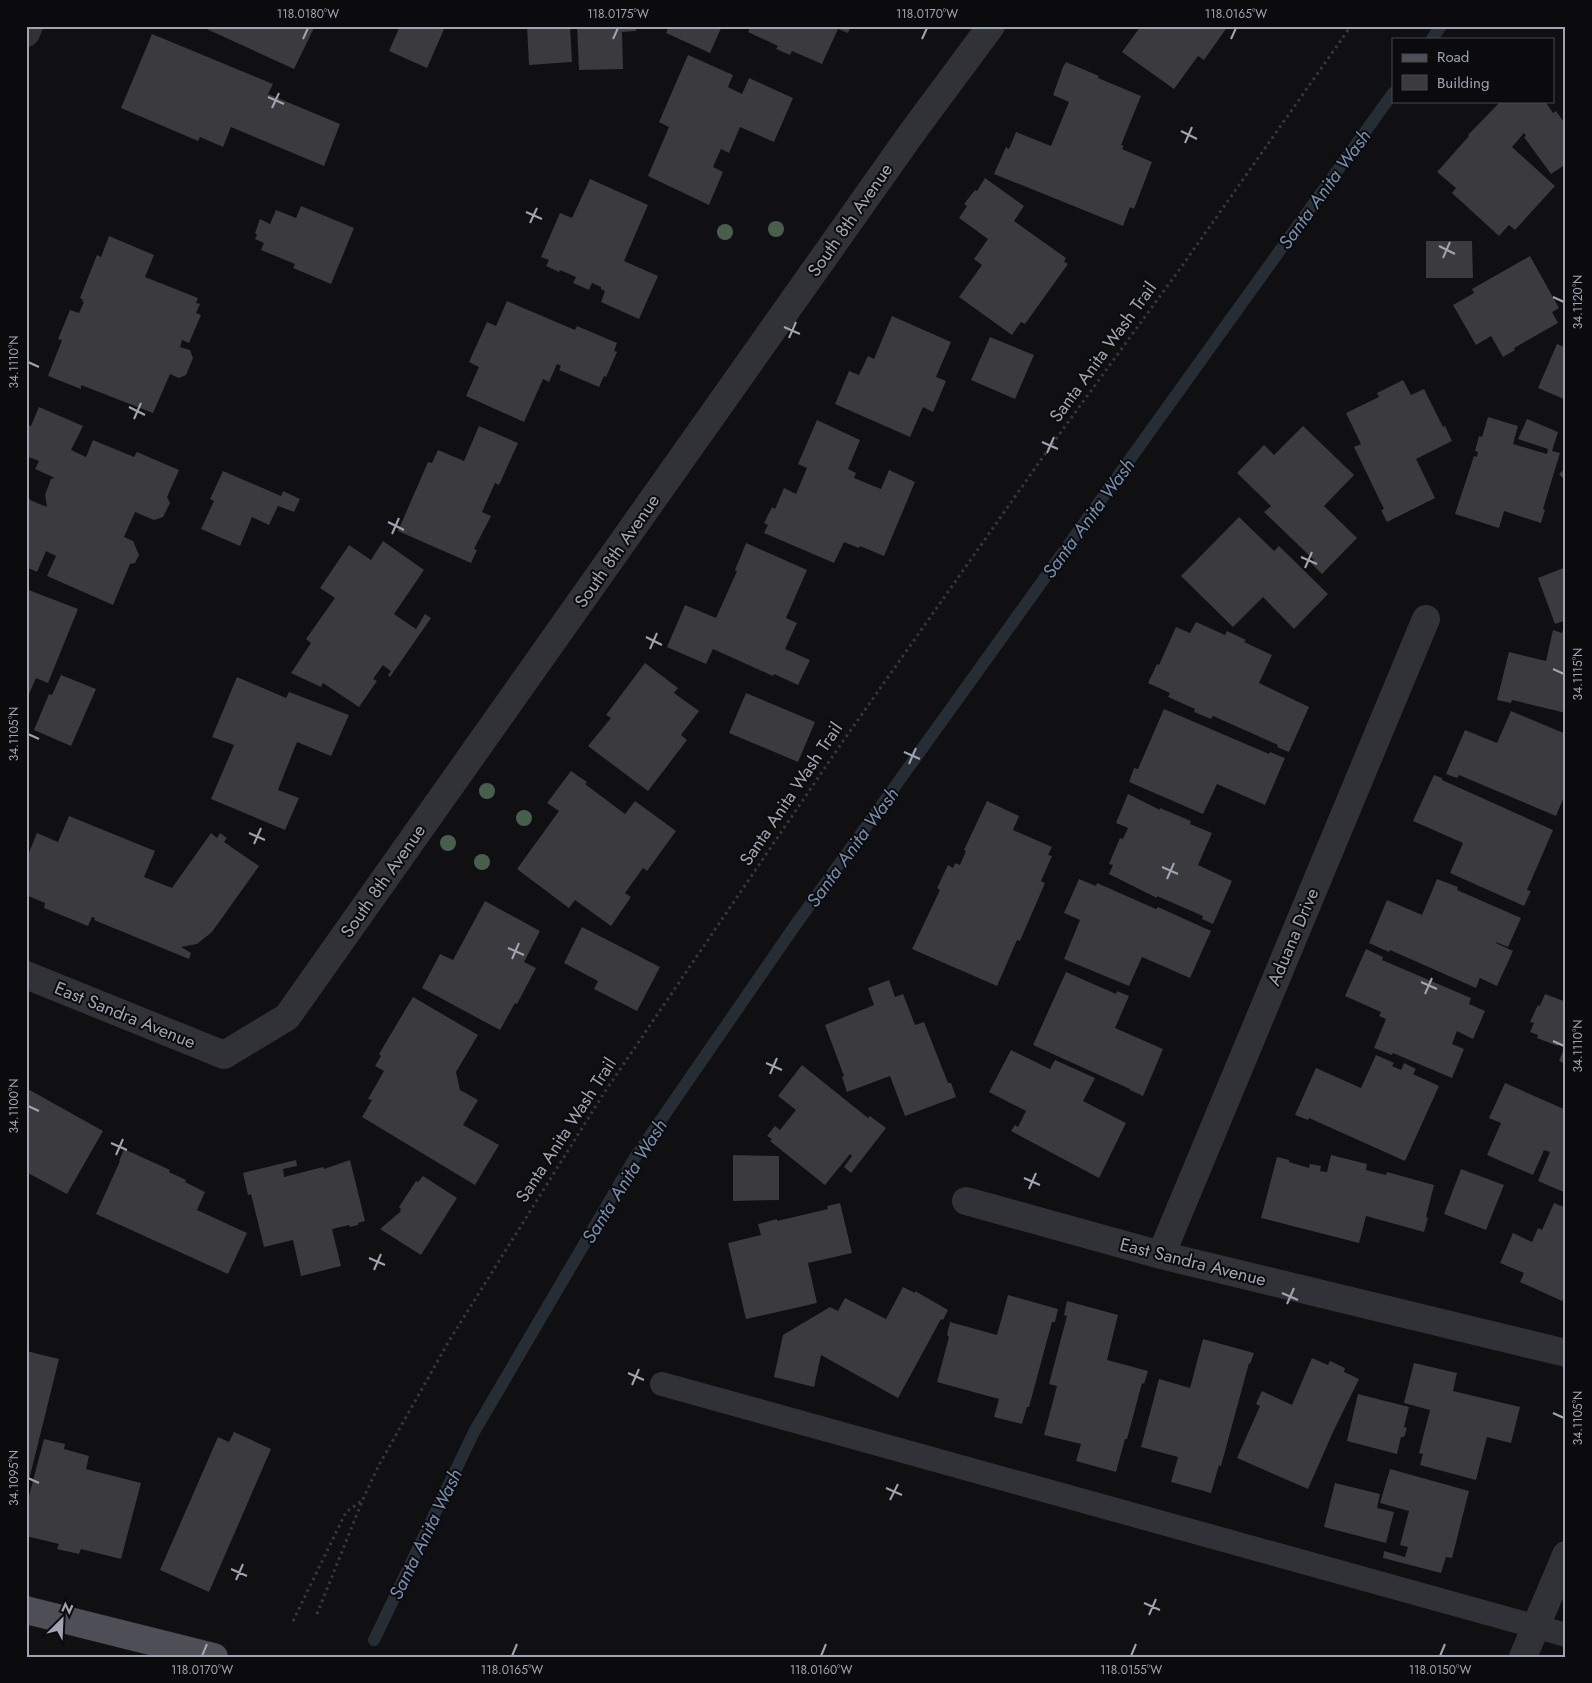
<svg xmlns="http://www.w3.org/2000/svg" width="1592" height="1683" viewBox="0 0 1592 1683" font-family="Jost,sans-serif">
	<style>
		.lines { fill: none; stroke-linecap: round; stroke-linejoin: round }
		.stream { stroke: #272d35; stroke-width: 12 }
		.building { fill: #3a3a3f }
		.path { stroke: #37383e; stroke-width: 3; stroke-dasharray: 2.5 4; stroke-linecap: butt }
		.service { stroke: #313237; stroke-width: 24 }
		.minor { stroke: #313237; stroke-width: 28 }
		.tertiary { stroke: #313237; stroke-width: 28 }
		.primary { stroke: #4d4e56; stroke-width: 28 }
		.tree { fill: #495f4d }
		.ticks { fill: none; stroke: #a1a5b3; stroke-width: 2 }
		.labels { text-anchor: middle; stroke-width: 4; stroke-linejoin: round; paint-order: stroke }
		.street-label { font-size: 18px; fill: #a1a5b3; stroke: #0b0b0d }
		.water-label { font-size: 19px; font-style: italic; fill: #768fb0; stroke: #0b0b0d }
		.neatline { fill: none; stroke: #a1a5b3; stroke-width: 2 }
		.ticks-label { font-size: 12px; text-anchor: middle; fill: #a1a5b3 }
	</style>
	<rect width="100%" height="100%" fill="#101012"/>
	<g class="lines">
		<g class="stream">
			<path d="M1432 39 1441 26"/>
			<path d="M374 1640 474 1432 634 1159 794 927 1393 93"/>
		</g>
	</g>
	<g class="building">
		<path d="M200 26H315L294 69Z"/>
		<path d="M400 26 445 27 427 68 389 51Z"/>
		<path d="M527 26H570L572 62 529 65Z"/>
		<path d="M577 26H636V31L622 32 623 69 579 70Z"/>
		<path d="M669 26H722L710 53 666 33Z"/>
		<path d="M751 26H851L848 33 838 29 822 64 792 51 790 55 776 49 778 46 748 32Z"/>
		<path d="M1141 26H1228L1204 60 1198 56 1174 89 1122 52Z"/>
		<path d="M152 34 273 84 268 94 340 124 324 166 231 127 223 147 200 137 198 141 121 108Z"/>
		<path d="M688 55 733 75 728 87 742 94 749 78 793 98 774 142 740 127 729 153 721 149 713 167 723 172 709 205 648 176 669 127 659 122Z"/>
		<path d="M1066 62 1099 76 1098 78 1141 96 1121 145 1124 146 1122 149 1152 162 1134 209 1130 207 1123 226 994 174 1006 147 1009 149 1016 132 1051 146 1069 102 1053 95 1063 67Z"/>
		<path d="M1501 101H1545L1553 113 1556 111 1566 125V164L1551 174 1524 137 1526 136 1524 133 1512 147 1555 186 1515 230 1509 225 1499 236 1452 193 1456 188 1437 172 1469 136 1468 135Z"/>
		<path d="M985 178 1024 206 1014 221 1066 258 1064 262 1068 264 1025 324 1021 322 1012 335 959 297 982 265 974 259 988 239 959 218 967 206 964 204 975 190 977 191Z"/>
		<path d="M590 179 648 205 624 261 658 276 639 319 601 302 605 291 601 289V287L592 283 589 290 573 283 576 277 560 270 559 272 546 266 549 260 541 257 560 213 572 218Z"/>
		<path d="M301 206 354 228 331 284 293 268 295 264 261 250 264 243 255 239 257 235 255 233 260 219 270 224 276 210 296 218Z"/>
		<path d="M109 236 154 255 145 277 198 298 196 303 200 304 196 313 201 315 189 343 182 340 180 347 190 350 193 358 186 375 179 378 170 374 153 413 81 385V389L48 376 62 340 58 339 70 310 79 313 84 302H82L83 300 80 298 97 255 101 257Z"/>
		<path d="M1426 241H1472L1473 278H1426Z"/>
		<path d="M1530 256 1559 308 1552 312 1558 323 1514 348 1515 350 1503 357 1491 336 1476 345 1453 305 1474 293 1472 289Z"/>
		<path d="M507 301 575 330 577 326 617 343 614 351 617 352 606 377 604 376 599 387 559 370 561 366 557 364 549 382 543 379 524 422 466 396 479 367 469 362 487 322 496 326Z"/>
		<path d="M892 316 951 342 936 377 946 381 933 412 923 407 910 437 835 404 849 371 859 375 868 356 874 359Z"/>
		<path d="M990 337 1034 355 1015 399 971 380Z"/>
		<path d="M1557 344 1566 348V400L1538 388Z"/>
		<path d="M1403 380 1411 395 1424 389 1443 427 1445 426 1452 441 1416 459 1435 498 1387 522 1381 510 1384 509 1354 447 1361 444 1346 413 1379 397 1377 393Z"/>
		<path d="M39 407 83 426 71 450 86 457 93 440 134 457 137 452 179 470 167 497 170 503 163 517 154 520 135 512 124 537 133 541 139 555 135 563 130 564 113 605 47 576 56 556 46 551 37 572 26 567V492L30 500 47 507 45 495 51 479 55 478 35 469 39 461 26 456V427L27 425 31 426Z"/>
		<path d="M1488 417 1518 426 1513 444 1547 454 1548 449 1518 439 1527 419 1558 432 1552 451 1560 453 1543 509 1545 510 1541 523 1504 511 1499 528 1455 514 1474 456 1477 457 1478 452 1475 451 1479 436 1482 437Z"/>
		<path d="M817 420 860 440 848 469 856 473 854 478 881 489 889 470 915 482 884 556 860 546 859 548 844 542 834 563 764 533 768 525 764 523 772 507 775 509 784 488 796 494 807 468 798 464Z"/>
		<path d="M479 426 518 443 499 485 495 483 482 512 491 516 474 549 477 550 471 563 398 531 428 462 432 463 438 450 464 461Z"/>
		<path d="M1303 426 1354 475 1324 506 1357 538 1322 574 1311 563 1314 560 1264 512 1271 506 1237 473 1264 445 1274 455Z"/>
		<path d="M1566 468V481L1559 474Z"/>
		<path d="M223 471 281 496 283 491 300 499 294 512 278 506 269 525 252 517 240 546 201 529 214 501 210 499Z"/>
		<path d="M1239 517 1274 551 1279 546 1328 594 1294 629 1263 597 1233 627 1181 576Z"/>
		<path d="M383 541 424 570 394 614 416 629 425 614 431 618 390 677 388 675 391 671 383 665 373 679 377 681 359 707 323 683 321 687 291 673 311 643 306 639 335 598 320 588 349 545 371 560Z"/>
		<path d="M746 543 807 570 786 618 797 623 785 649 810 660 798 685 774 674 773 676 713 649 706 664 667 647 685 605 716 618 737 571 735 570Z"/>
		<path d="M1566 567V620L1555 624 1538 578Z"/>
		<path d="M26 589 78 609 48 683 36 678 26 701Z"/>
		<path d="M1196 622 1225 635 1227 631 1246 640 1244 642 1272 655 1259 683 1309 707 1289 752 1277 747 1278 745 1213 716 1211 719 1194 712 1195 709 1168 697 1170 693 1148 683 1157 664 1159 665 1176 627 1190 633Z"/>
		<path d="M1564 626 1566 627V713L1512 700 1511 703 1497 700 1509 652 1546 661 1553 630 1562 633Z"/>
		<path d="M645 663 678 688 674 693 699 711 681 735 687 740 648 791 588 746 611 718 606 715Z"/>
		<path d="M61 675 96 689 71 746 34 730 49 694 52 695Z"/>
		<path d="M237 677 286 698 289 692 349 715 331 756 297 742 278 790 299 798 285 830 211 799 234 745 212 737Z"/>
		<path d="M746 693 815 722 798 762 729 733Z"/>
		<path d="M1164 709 1269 754 1270 752 1285 758 1265 805 1217 784 1203 814 1129 782 1134 768 1138 769Z"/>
		<path d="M1511 711 1566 734V792L1556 816 1459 775 1457 778 1446 774 1465 730 1497 743Z"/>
		<path d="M571 771 587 782 585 784 625 814 635 801 676 831 647 871 643 868 625 893 631 897 611 926 575 900 569 908 517 869 559 811 547 803Z"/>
		<path d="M1434 775 1442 778V780L1553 830 1527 890 1531 891 1524 906 1450 873 1463 843 1413 821Z"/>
		<path d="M1128 794 1160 810V808L1191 821 1190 824 1212 833 1198 865 1232 881 1213 924 1202 919 1203 916 1157 896V898L1109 874 1113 865 1109 864 1120 838 1123 839 1128 828 1116 823Z"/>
		<path d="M987 801 1019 816 1013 830 1052 847 1048 855 1052 856 1041 881 1045 883 1020 941 1017 940 997 986 912 949 940 890 937 888 948 865 953 868 955 863 960 865 966 851 964 850Z"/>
		<path d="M69 816 155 851 144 877 172 888 211 833 217 838 220 833 227 838 224 842 259 866 212 932 197 944 181 947 191 953 189 959 94 920 95 918 92 917 88 926 44 908 45 903 26 895V860L37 833 58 842Z"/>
		<path d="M1079 879 1096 886 1097 883 1156 909 1158 907 1211 931 1190 978 1142 957 1129 986 1064 959 1080 920 1064 913Z"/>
		<path d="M1437 879 1458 887 1457 890 1521 918 1508 947 1496 942V943L1513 951 1497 986 1480 978 1476 988 1390 950 1389 952 1369 943 1387 900 1422 915Z"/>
		<path d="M485 901 540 931 524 962 536 968 517 1004 515 1003 500 1030 422 988 440 954 453 960Z"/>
		<path d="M582 927 660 967 637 1011 594 989 598 981 564 963Z"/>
		<path d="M1366 949 1383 957 1382 960 1471 998 1469 1004 1485 1011 1473 1039 1457 1031 1452 1044 1464 1049 1452 1078 1393 1053 1392 1055 1374 1048 1386 1019 1379 1016 1381 1012 1345 996Z"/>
		<path d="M1066 972 1116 994 1117 991 1129 996 1115 1028 1163 1049 1143 1096 1130 1090V1089L1033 1045Z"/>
		<path d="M889 980 895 997 903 994 915 1025 924 1022 948 1083H951L956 1097 905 1116 890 1076 847 1092 842 1077 844 1076 825 1025 874 1005 868 988Z"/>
		<path d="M1545 994 1566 1002V1064L1559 1061 1565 1046 1559 1043 1558 1046 1537 1038 1538 1035 1530 1032 1534 1023 1530 1022 1538 1005 1540 1006Z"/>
		<path d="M413 997 478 1035 456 1072 460 1090 478 1100 463 1125 499 1145 475 1185 362 1117 372 1100 368 1099 384 1071 375 1066 381 1056 379 1054Z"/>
		<path d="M1011 1050 1050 1069 1055 1060 1095 1078 1083 1101 1126 1123 1099 1178 1011 1131 1015 1125 1018 1127 1026 1111 989 1092Z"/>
		<path d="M1376 1055 1394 1063 1392 1066 1401 1070 1404 1063 1416 1069 1413 1074 1439 1086 1405 1161 1309 1118 1308 1120 1295 1115 1316 1068 1361 1088Z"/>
		<path d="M802 1065 868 1118 870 1116 886 1128 851 1173 844 1167 852 1156 850 1154 825 1185 770 1141 772 1139 767 1136 775 1126 780 1130 796 1110 778 1096Z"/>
		<path d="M1505 1083 1566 1110V1193L1538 1181 1550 1152 1544 1150 1533 1175 1487 1155 1501 1123 1489 1118Z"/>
		<path d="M26 1088 103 1131 67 1194 26 1172Z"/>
		<path d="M124 1149 170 1170 169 1172 186 1180 185 1182 205 1192 197 1210 247 1233 228 1274 96 1214 120 1161H119Z"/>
		<path d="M733 1155 779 1156V1200L733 1201Z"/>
		<path d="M1331 1155 1367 1164 1366 1170 1386 1175 1387 1172 1434 1185 1426 1217 1428 1218 1424 1232 1366 1216 1359 1243 1261 1218 1277 1157 1289 1160V1162L1309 1168 1310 1164 1321 1166 1320 1171 1327 1172Z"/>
		<path d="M296 1160 297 1166 283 1169 284 1177 323 1167 324 1169 350 1160 365 1221 358 1223V1225L350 1227 349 1225 332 1229 341 1266 301 1276 293 1240 264 1247 251 1194 248 1195 243 1173Z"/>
		<path d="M1461 1169 1504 1185 1486 1230 1444 1214Z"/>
		<path d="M423 1176 457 1198 421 1255 380 1229 400 1212 401 1209 399 1207 416 1181 418 1182Z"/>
		<path d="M840 1203 852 1253 808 1263 817 1303 746 1319 728 1243 761 1235 758 1224 777 1219V1221L828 1209 827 1206Z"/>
		<path d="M1554 1203 1566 1208V1294L1562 1301 1520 1282 1524 1273 1500 1263 1513 1233 1532 1242 1538 1228 1542 1230Z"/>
		<path d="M903 1287 915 1293V1291L948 1310 943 1320 941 1319 898 1398 821 1355 814 1387 774 1377 783 1335 830 1307 838 1311 845 1298 886 1319Z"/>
		<path d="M1008 1295 1058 1309 1055 1322H1052L1029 1407H1027L1022 1424 994 1417 999 1399 937 1382 949 1337 947 1335 950 1322 997 1335Z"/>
		<path d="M1067 1301 1118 1315 1107 1360 1148 1371 1144 1384 1142 1383 1127 1439H1125L1116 1472 1076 1461 1081 1444 1044 1435 1057 1386 1049 1384 1067 1316 1064 1315Z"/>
		<path d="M1203 1339 1254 1353 1250 1364 1249 1363 1221 1466 1219 1465 1211 1493 1171 1482 1178 1457 1141 1447 1159 1379 1190 1388Z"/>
		<path d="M26 1351 59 1359 27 1488H26Z"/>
		<path d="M1312 1358 1328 1365 1330 1361 1345 1368 1344 1372 1359 1379 1333 1432 1308 1489 1237 1458 1260 1406 1256 1404 1262 1391 1292 1405Z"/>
		<path d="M1414 1363 1457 1373 1453 1391 1520 1407 1511 1443 1487 1437 1476 1480 1420 1465 1423 1454 1419 1453 1430 1410 1404 1403Z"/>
		<path d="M1358 1394 1409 1407 1404 1427 1407 1428 1404 1437H1401L1397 1454 1347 1441Z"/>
		<path d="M234 1432 271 1449 209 1592 160 1570 218 1437 229 1442Z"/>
		<path d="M44 1439 65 1444 64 1449 89 1456 86 1469 141 1483 121 1559 81 1549 79 1554 57 1549 59 1544 26 1536V1507Z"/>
		<path d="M1390 1469 1469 1491 1452 1558 1446 1557 1441 1573 1383 1558 1384 1551 1405 1557 1408 1547 1400 1545 1409 1511 1380 1503Z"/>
		<path d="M1335 1483 1380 1494 1377 1508 1394 1512 1386 1543 1324 1527Z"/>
	</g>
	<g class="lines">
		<g class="path">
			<path d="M317 1614 363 1499 379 1465 449 1341 604 1093 841 744 1045 454 1182 266 1351 26"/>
			<path d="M293 1621 346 1512 363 1500"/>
		</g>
		<path class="service" d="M662 1384 1566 1635"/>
		<g class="minor">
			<path d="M26 975 224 1055 287 1017 911 134 991 26"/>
			<path d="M966 1201 1161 1255 1566 1353"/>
			<path d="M1161 1255 1426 619"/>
			<path d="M1523 1657 1566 1555"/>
		</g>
		<path class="tertiary" d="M26 33 29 26"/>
		<path class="primary" d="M26 1610 214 1657"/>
	</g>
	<g class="tree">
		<circle cx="776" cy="229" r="8"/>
		<circle cx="725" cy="232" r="8"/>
		<circle cx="487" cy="791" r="8"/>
		<circle cx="524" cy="818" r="8"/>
		<circle cx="448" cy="843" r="8"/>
		<circle cx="482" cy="862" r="8"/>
	</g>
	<path class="ticks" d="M303 39 308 28M613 39 618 28M922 39 927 28M1231 39 1236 28M268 97 284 104M272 108 279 93M1181 131 1197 139M1185 143 1192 127M526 212 542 219M530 223 537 208M1439 246 1455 254M1443 258 1450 242M1553 297 1564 302M784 327 800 334M789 338 796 322M28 362 39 367M129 407 145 415M134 419 141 403M1042 442 1058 449M1047 453 1054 437M388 522 404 530M392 534 399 518M1301 557 1317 564M1305 568 1312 552M646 637 662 645M650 649 657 633M1553 669 1564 674M28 734 39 739M904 752 920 759M909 764 916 748M249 833 265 840M254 844 261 828M1162 867 1178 874M1167 879 1174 863M508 948 524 955M512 959 519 943M1421 982 1437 989M1425 994 1432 978M1553 1041 1564 1046M766 1063 782 1070M770 1074 777 1058M28 1106 39 1111M111 1143 127 1150M116 1155 123 1139M1024 1178 1040 1185M1029 1189 1036 1173M369 1258 385 1265M374 1270 381 1254M1282 1293 1298 1300M1287 1304 1294 1288M628 1373 644 1380M632 1385 639 1369M1553 1413 1564 1418M28 1478 39 1483M886 1488 902 1495M890 1500 898 1484M231 1569 247 1576M236 1580 243 1564M1144 1603 1160 1610M1149 1615 1156 1599M202 1656 207 1644M512 1656 517 1644M821 1656 826 1644M1131 1656 1136 1644M1440 1656 1445 1644"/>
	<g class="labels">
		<g class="street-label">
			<text transform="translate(850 220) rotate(-55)" y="6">South 8th Avenue</text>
			<text transform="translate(1103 352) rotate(-54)" y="6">Santa Anita Wash Trail</text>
			<text transform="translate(617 551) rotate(-55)" y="6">South 8th Avenue</text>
			<text transform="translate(791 794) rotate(-56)" y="6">Santa Anita Wash Trail</text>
			<text transform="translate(383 881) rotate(-55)" y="6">South 8th Avenue</text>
			<text transform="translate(1293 937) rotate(-67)" y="6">Aduana Drive</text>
			<text transform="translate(125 1015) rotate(22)" y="6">East Sandra Avenue</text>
			<text transform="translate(566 1130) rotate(-57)" y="6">Santa Anita Wash Trail</text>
			<text transform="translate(1193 1262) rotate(14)" y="6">East Sandra Avenue</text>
		</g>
		<g class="water-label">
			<text transform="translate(1324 189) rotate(-54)" y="7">Santa Anita Wash</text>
			<text transform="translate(1088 518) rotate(-54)" y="7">Santa Anita Wash</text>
			<text transform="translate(852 847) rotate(-54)" y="7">Santa Anita Wash</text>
			<text transform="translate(624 1181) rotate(-58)" y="7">Santa Anita Wash</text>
			<text transform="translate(425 1534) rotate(-64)" y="7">Santa Anita Wash</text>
		</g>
	</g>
	<rect width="1592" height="1683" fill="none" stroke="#0b0b0d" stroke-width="55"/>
	<rect x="1392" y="38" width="162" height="65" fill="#0b0b0d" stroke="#47494f"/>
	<rect x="1402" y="54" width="25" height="8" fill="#4d4e56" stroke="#47494f"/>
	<text x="1437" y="62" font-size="15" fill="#a1a5b3">Road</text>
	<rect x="1402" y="75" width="25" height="15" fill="#3a3a3f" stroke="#47494f"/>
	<text x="1437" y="88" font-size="15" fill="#a1a5b3">Building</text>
	<g transform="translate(62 1620) rotate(24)" stroke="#0b0b0d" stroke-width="4" paint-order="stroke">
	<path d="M0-4L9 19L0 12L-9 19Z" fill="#a1a5b3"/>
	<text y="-8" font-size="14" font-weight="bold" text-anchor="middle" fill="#a1a5b3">N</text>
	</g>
	<rect x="28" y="28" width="1536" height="1628" class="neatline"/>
	<g class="ticks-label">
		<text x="308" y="18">118.0180°W</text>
		<text x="618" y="18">118.0175°W</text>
		<text x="927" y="18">118.0170°W</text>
		<text x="1236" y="18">118.0165°W</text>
		<text transform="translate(1578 302) rotate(-90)" y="4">34.1120°N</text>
		<text transform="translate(14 362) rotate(-90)" y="4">34.1110°N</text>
		<text transform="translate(1578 674) rotate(-90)" y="4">34.1115°N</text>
		<text transform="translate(14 734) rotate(-90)" y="4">34.1105°N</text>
		<text transform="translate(1578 1046) rotate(-90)" y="4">34.1110°N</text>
		<text transform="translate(14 1106) rotate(-90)" y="4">34.1100°N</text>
		<text transform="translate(1578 1418) rotate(-90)" y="4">34.1105°N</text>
		<text transform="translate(14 1478) rotate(-90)" y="4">34.1095°N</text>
		<text x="202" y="1674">118.0170°W</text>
		<text x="512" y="1674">118.0165°W</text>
		<text x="821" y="1674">118.0160°W</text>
		<text x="1131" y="1674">118.0155°W</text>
		<text x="1440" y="1674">118.0150°W</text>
	</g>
</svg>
